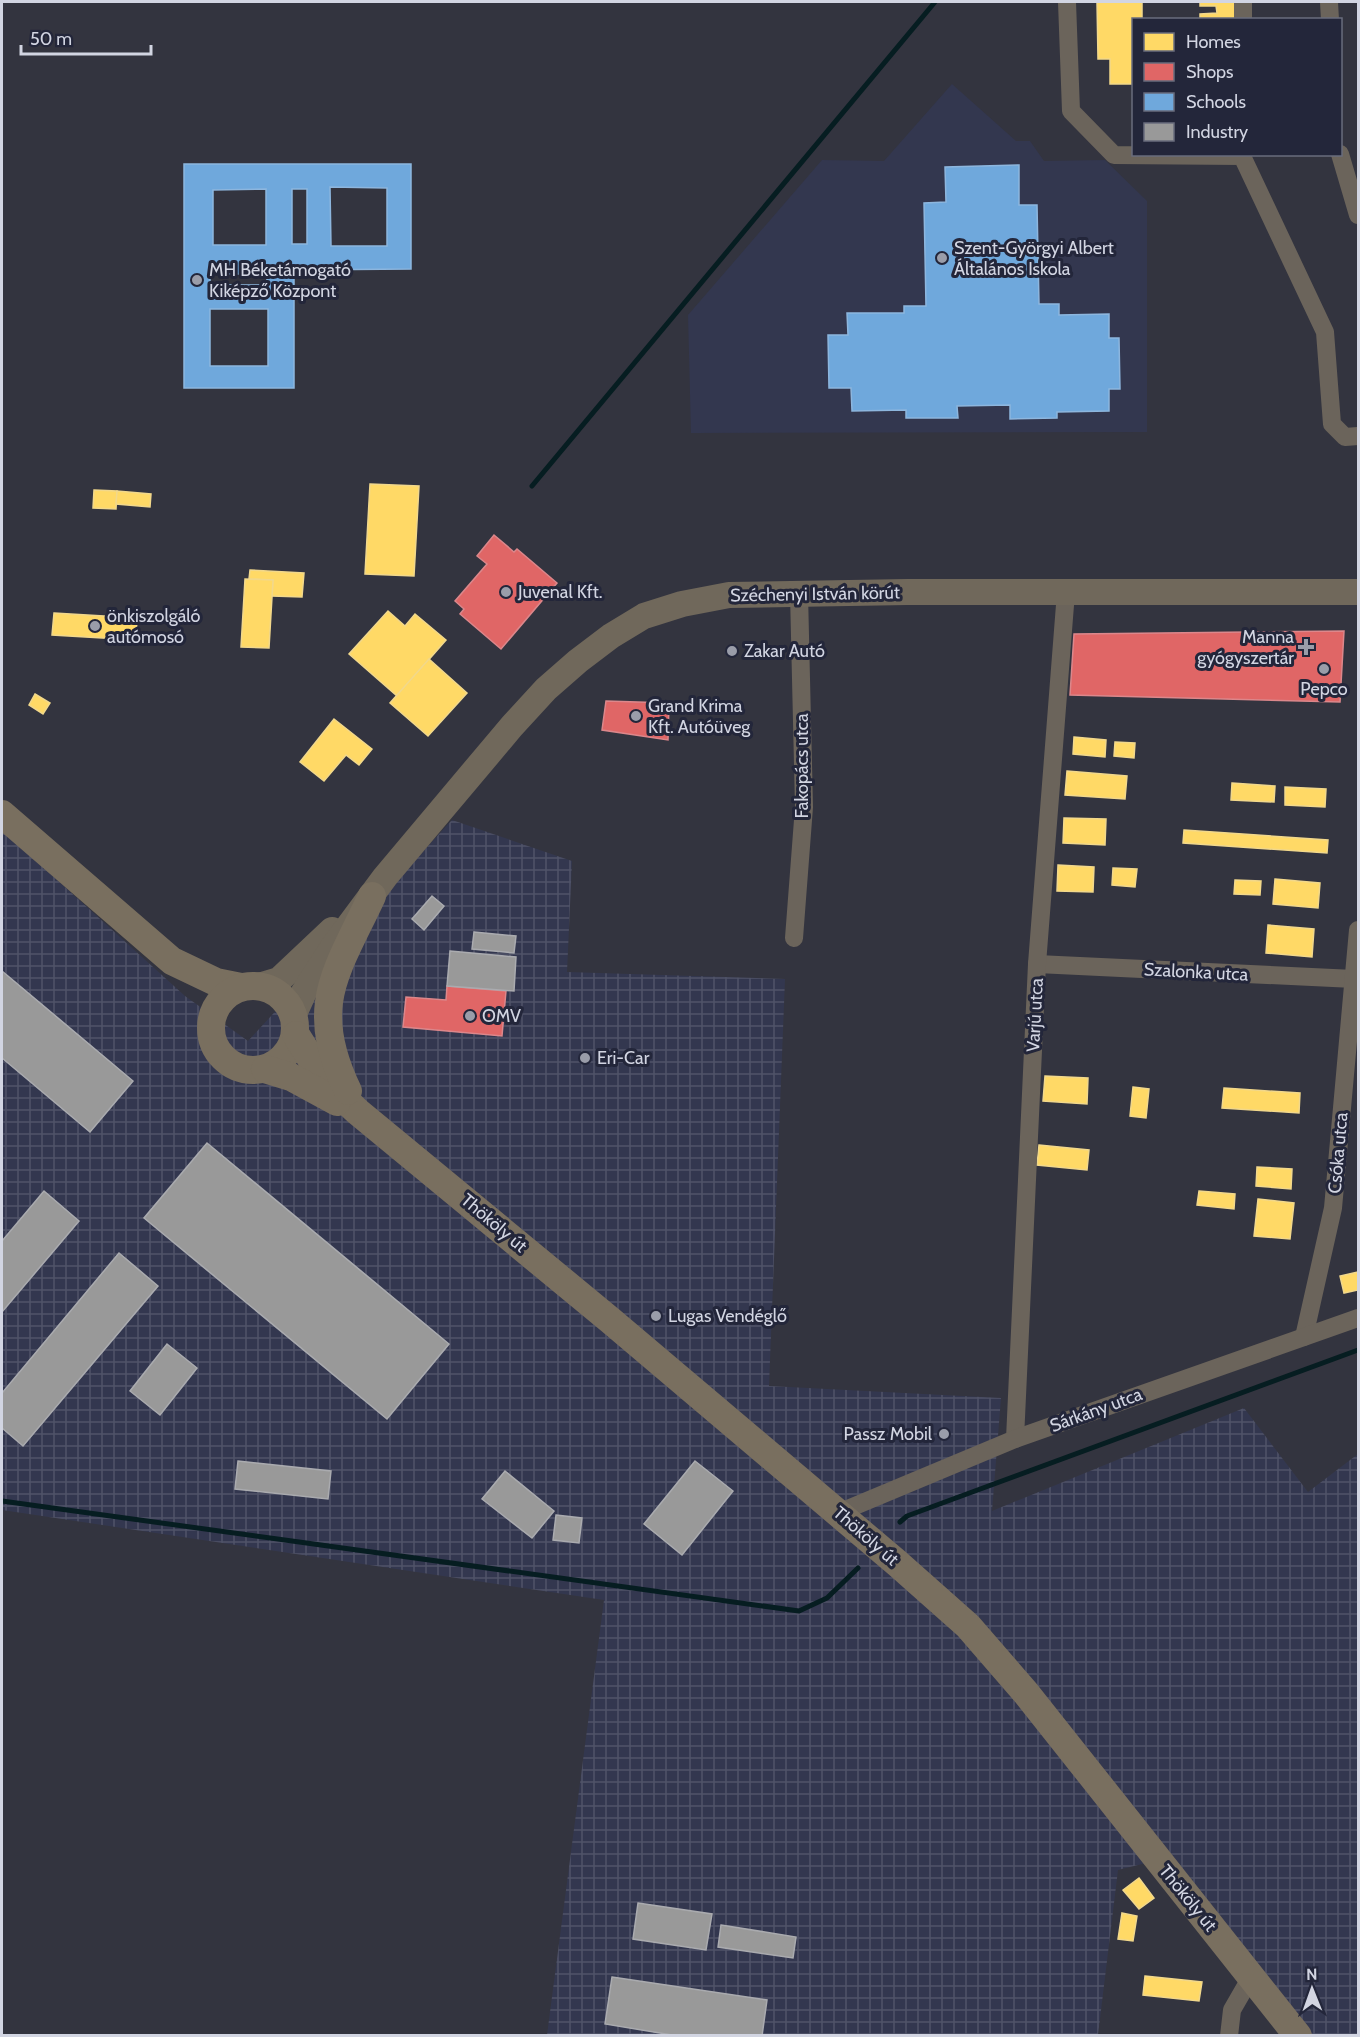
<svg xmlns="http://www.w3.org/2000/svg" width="1360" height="2037" viewBox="0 0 1360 2037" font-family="Cabin,sans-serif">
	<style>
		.built { fill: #33374f }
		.industrial { fill: url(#industrial-grid) }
		.homes { fill: #ffd966; stroke: #f2d88b; stroke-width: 1.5 }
		.shops { fill: #e06666; stroke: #dc878b; stroke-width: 1.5 }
		.schools { fill: #6fa8dc; stroke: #8db6de; stroke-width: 1.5; fill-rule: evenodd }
		.industry { fill: #999; stroke: #aaabaf; stroke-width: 1.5 }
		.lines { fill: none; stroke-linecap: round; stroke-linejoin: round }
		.stream { stroke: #061d21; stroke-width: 5 }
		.street { stroke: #6b645b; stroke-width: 18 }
		.secondary { stroke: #70685b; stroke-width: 26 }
		.primary { stroke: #796f5f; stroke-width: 28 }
		.poi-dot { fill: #9a9da9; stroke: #23263a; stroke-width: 2 }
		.labels { text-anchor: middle; stroke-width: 6; stroke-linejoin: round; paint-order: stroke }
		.poi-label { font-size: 18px; fill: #d2d5e2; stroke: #23263a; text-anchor: start }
		.street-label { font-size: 18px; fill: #d2d5e2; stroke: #23263a }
	</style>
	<defs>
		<pattern id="industrial-grid" width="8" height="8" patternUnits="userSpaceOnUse" patternTransform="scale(1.5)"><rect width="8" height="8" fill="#33374f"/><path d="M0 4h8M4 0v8" fill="none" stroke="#505368"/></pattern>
	</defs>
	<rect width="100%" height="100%" fill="#33343f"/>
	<path class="built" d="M952 84 1016 141H1030L1044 161 1105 160 1147 201V432L691 433 688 315 822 160 884 161Z"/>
	<path class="industrial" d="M452 820 572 861 567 972 785 979 769 1386 1001 1398 992 1511 1244 1408 1308 1492 1358 1454V2035H1300L1158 1860 1118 1870 1098 2035H547L604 1600 2 1510V830L185 996 248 1041Z"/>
	<g class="homes">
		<path d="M1097 2H1142V20H1134V84H1110V59H1098Z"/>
		<path d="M1200 2H1237L1238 20H1200V14L1217 13 1216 6H1200Z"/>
		<path d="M370 484 419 486 414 576 365 574Z"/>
		<path d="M94 490 117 491 116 509 93 508Z"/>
		<path d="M117 491 151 494 150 507 116 504Z"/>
		<path d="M250 570 304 573 302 597 272 596 273 580 249 579Z"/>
		<path d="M245 579 273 580 269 648 241 647Z"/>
		<path d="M388 611 405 626 415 614 446 640 397 696 349 654Z"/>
		<path d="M54 613 137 618 136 640 52 635Z"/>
		<path d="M429 659 467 693 428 736 390 703Z"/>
		<path d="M35 694 50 703 43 714 29 705Z"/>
		<path d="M334 719 372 749 359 765 346 755 324 781 300 762Z"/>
		<path d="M1074 737 1106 740 1105 757 1073 754Z"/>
		<path d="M1115 742 1135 743 1134 758 1114 756Z"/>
		<path d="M1067 771 1127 776 1125 799 1065 795Z"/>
		<path d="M1232 783 1275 786 1274 802 1231 800Z"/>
		<path d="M1285 787 1326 789 1325 807 1285 805Z"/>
		<path d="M1064 818 1106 819 1105 845 1063 843Z"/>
		<path d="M1184 830 1328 840 1327 853 1183 843Z"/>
		<path d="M1058 865 1094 867 1093 892 1057 891Z"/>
		<path d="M1113 868 1137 869 1135 887 1112 885Z"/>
		<path d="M1275 879 1320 883 1318 908 1273 904Z"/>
		<path d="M1235 880 1261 881 1260 895 1234 894Z"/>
		<path d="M1268 925 1314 929 1312 957 1266 953Z"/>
		<path d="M1045 1076 1088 1078 1087 1104 1043 1101Z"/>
		<path d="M1133 1087 1149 1089 1146 1118 1130 1116Z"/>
		<path d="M1224 1088 1300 1093 1299 1113 1222 1108Z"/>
		<path d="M1039 1145 1089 1150 1087 1170 1037 1165Z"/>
		<path d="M1257 1167 1292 1169 1291 1189 1256 1186Z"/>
		<path d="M1199 1191 1235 1194 1234 1209 1197 1205Z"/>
		<path d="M1258 1199 1294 1203 1290 1239 1254 1236Z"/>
		<path d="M1358 1272V1290L1344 1293 1340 1276Z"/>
		<path d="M1139 1878 1154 1898 1139 1909 1123 1890Z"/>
		<path d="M1122 1913 1137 1916 1133 1941 1118 1939Z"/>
		<path d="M1145 1976 1202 1982 1199 2001 1143 1995Z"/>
	</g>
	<g class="shops">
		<path d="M494 535 514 552 517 549 557 583 501 649 460 614 464 609 455 601 487 564 477 556Z"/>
		<path d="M1344 631 1340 702 1070 695 1074 634Z"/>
		<path d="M606 701 669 703 668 740 602 730Z"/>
		<path d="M447 986 506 991 502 1036 403 1027 406 997 446 1000Z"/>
	</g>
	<g class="schools">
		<path d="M184 164H411V269L294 270V388H184ZM330 187 387 188V246H331ZM266 189V245H213V190ZM292 189H307V244H292ZM210 274H267V285H210ZM210 309H268V366H210Z"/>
		<path d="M1019 165V205H1037L1039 304H1059V315L1109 314V338H1119L1120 389H1109V411L1057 412V418L1010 419V405L957 406 958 418H906V410L852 411 851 388H829L828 335H848L847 313H904V306H926L924 203 946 202 945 167Z"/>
	</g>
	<g class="industry">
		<path d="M432 896 444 906 424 930 412 919Z"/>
		<path d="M474 932 516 936 514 953 472 949Z"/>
		<path d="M450 951 516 957 514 991 447 986Z"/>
		<path d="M2 971 133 1081 90 1132 2 1058Z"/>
		<path d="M207 1143 449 1344 387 1419 144 1218Z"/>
		<path d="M44 1191 79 1221 2 1312V1241Z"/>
		<path d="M119 1253 158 1286 23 1446 2 1428V1393Z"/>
		<path d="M167 1344 197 1368 160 1415 130 1391Z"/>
		<path d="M238 1461 331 1471 328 1499 235 1489Z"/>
		<path d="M695 1461 733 1491 682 1555 644 1524Z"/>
		<path d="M505 1471 554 1511 532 1538 482 1499Z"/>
		<path d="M556 1515 582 1518 579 1543 553 1540Z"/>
		<path d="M638 1903 712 1914 706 1950 633 1939Z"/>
		<path d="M721 1925 796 1937 793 1958 718 1947Z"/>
		<path d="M612 1977 767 2000 762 2036H678L605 2024Z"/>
	</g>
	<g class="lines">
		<g class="stream">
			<path d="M532 486 935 2"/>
			<path d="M2 1501 799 1611 827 1598 858 1568"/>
			<path d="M900 1522 907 1516 1358 1350"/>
		</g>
		<g class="street">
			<path d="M1067 2 1071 111 1114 155 1242 156 1325 332 1332 424 1345 437 1358 436"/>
			<path d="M1329 2 1330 20"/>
			<path d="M1243 20V2"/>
			<path d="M1340 154 1358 215"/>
			<path d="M794 938 804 807 799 593"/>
			<path d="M1037 964 1354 979"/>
			<path d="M1304 1337 1333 1208 1358 930"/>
			<path d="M1015 1439 1037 964 1066 592"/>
			<path d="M838 1513 1015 1439 1358 1318"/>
			<path d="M1229 2036 1232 2010 1251 1977"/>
		</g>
		<g class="secondary">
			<path d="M259 986 279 980 332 930"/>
			<path d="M294 1014 304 992 333 947 385 877 512 726 546 689 578 661 611 636 644 616 682 604 729 595 907 592H1358"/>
		</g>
		<g class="primary">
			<path d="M2 814 172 961 216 982 241 987"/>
			<circle cx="253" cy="1028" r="42"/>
			<path d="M296 1035 325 1081 358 1112 610 1320 897 1563 968 1626 1026 1693 1298 2036"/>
			<path d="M265 1069 291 1077 337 1102"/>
			<path d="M348 1091C307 1006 336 973 372 896"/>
		</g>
	</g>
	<g class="poi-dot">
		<circle cx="942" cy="258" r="6"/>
		<circle cx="197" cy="280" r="6"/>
		<circle cx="506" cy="592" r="6"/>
		<circle cx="95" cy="626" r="6"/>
		<path d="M1303 638h6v6h6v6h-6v6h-6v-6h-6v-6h6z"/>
		<circle cx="732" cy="651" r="6"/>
		<circle cx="1324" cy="669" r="6"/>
		<circle cx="636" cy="716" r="6"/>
		<circle cx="470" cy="1016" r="6"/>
		<circle cx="585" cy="1058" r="6"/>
		<circle cx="656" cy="1316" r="6"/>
		<circle cx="944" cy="1434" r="6"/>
	</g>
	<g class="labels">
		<g class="poi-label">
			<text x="954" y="254">Szent-Györgyi Albert<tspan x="954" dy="21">Általános Iskola</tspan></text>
			<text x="209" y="276">MH Béketámogató<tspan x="209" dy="21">Kiképző Központ</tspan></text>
			<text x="518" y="598">Juvenal Kft.</text>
			<text x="107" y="622">önkiszolgáló<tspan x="107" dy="21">autómosó</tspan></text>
			<text x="1294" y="643" text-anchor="end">Manna<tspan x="1294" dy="21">gyógyszertár</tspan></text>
			<text x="744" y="657">Zakar Autó</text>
			<text x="1324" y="695" text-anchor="middle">Pepco</text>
			<text x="648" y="712">Grand Krima<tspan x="648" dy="21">Kft. Autóüveg</tspan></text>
			<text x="482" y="1022">OMV</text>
			<text x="597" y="1064">Eri-Car</text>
			<text x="668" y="1322">Lugas Vendéglő</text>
			<text x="932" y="1440" text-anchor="end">Passz Mobil</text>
		</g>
		<g class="street-label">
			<text transform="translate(815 594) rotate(-1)" y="6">Széchenyi István körút</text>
			<text transform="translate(802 766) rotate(-90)" y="6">Fakopács utca</text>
			<text transform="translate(1196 972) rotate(3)" y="6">Szalonka utca</text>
			<text transform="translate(1035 1015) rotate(-87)" y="6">Varjú utca</text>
			<text transform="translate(1338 1153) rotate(-85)" y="6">Csóka utca</text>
			<text transform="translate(494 1223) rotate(40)" y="6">Thököly út</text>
			<text transform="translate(1096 1410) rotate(-20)" y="6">Sárkány utca</text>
			<text transform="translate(866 1536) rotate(41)" y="6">Thököly út</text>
			<text transform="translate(1188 1898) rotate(51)" y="6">Thököly út</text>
		</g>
	</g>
	<rect width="1360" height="2037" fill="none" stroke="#d2d5e2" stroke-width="6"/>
	<rect x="1132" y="18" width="210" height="138" fill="#23263a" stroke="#696c7d" stroke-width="1.5"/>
	<rect x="1144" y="33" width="30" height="18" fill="#ffd966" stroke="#696c7d" stroke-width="1.5"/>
	<text x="1186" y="48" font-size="18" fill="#d2d5e2">Homes</text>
	<rect x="1144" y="63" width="30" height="18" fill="#e06666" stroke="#696c7d" stroke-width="1.5"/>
	<text x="1186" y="78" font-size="18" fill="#d2d5e2">Shops</text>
	<rect x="1144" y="93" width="30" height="18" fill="#6fa8dc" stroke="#696c7d" stroke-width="1.5"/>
	<text x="1186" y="108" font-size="18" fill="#d2d5e2">Schools</text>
	<rect x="1144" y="123" width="30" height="18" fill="#999999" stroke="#696c7d" stroke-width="1.5"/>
	<text x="1186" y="138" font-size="18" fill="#d2d5e2">Industry</text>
	<g transform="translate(1312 1989) rotate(359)" stroke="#23263a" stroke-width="4.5" paint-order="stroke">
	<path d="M0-4.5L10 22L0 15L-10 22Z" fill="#d2d5e2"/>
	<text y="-9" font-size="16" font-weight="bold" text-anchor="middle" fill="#d2d5e2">N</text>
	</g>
	<path d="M21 45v9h130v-9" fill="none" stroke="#d2d5e2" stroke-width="3"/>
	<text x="30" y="45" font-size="18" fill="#d2d5e2" stroke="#23263a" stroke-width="4.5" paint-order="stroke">50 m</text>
</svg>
